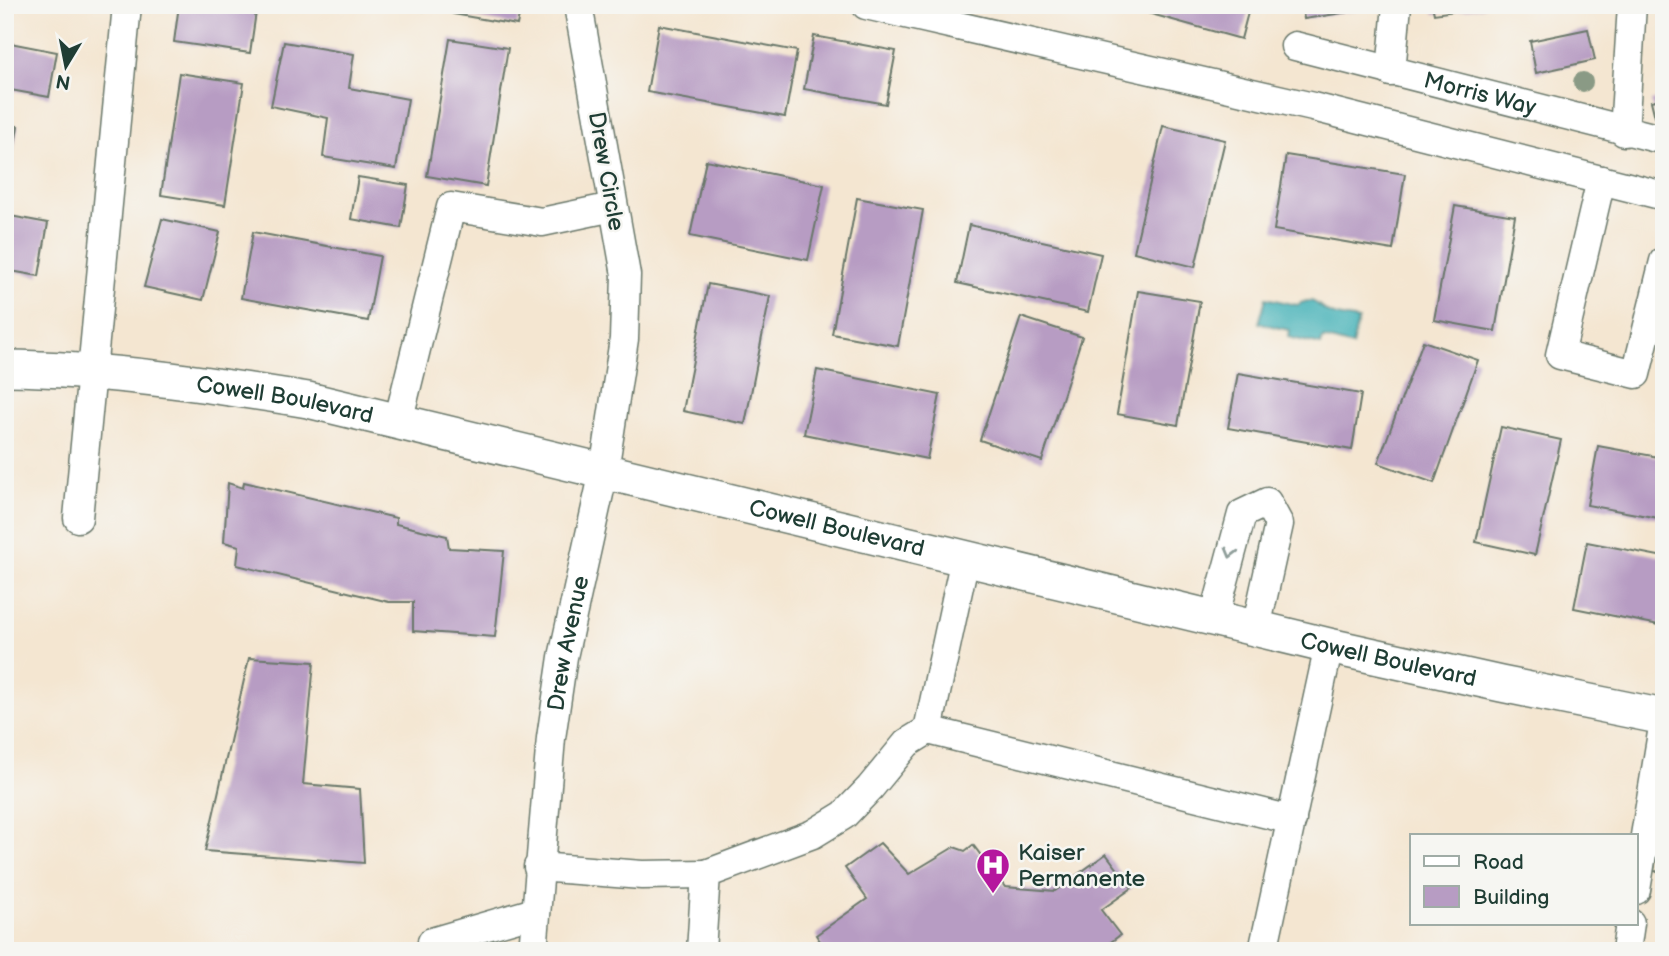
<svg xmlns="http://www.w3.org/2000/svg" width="1669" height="956" viewBox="0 0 1669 956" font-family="'Balsamiq Sans',sans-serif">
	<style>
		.water { fill: #3eafb5; stroke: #2e7674; stroke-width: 2 }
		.building { fill: #b79cc3 }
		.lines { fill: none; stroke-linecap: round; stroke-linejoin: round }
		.minor-casing { stroke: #6a786b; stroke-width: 31 }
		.major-casing { stroke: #6a786b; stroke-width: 38 }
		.minor { stroke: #fff; stroke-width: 28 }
		.major { stroke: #fff; stroke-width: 35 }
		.tree { fill: #8a9a85 }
		.oneway { stroke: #8f9e9a }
		.labels { text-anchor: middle; stroke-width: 5; stroke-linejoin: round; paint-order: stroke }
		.street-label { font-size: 23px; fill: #1f3d34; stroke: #f6f6f2 }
		.poi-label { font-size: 23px; fill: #1f3d34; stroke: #f6f6f2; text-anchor: start }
	</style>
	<rect width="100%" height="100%" fill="#f6f6f2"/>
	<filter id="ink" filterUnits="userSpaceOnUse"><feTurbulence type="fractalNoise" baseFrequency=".0143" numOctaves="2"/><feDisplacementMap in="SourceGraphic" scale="14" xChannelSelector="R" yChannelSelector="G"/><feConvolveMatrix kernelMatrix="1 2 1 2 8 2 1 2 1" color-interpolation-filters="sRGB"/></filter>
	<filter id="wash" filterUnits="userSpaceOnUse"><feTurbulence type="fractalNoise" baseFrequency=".00686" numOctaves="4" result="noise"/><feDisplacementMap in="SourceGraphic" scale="28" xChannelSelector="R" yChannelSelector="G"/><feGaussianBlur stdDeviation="1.57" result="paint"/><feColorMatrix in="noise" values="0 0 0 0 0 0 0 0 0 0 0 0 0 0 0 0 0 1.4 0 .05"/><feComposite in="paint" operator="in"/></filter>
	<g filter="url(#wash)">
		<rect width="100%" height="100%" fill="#f4e6d1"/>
		<path class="water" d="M1266 298 1297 305C1315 295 1317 306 1329 313 1336 317 1350 318 1358 320L1352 346 1323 338 1321 345 1288 337 1289 330 1259 323Z"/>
		<g id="blocks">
			<g class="building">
				<path d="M179 5H257L250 53 174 42Z"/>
				<path d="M401 5H424L423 11Z"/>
				<path d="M454 5H521L517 25 453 14Z"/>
				<path d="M1119 5H1250L1241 39Z"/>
				<path d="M1302 5H1373L1374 8 1304 19Z"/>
				<path d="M1432 5H1484V7L1434 14Z"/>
				<path d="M659 25 797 51 785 117 647 92Z"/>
				<path d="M1588 29 1595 60 1536 73 1530 41Z"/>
				<path d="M814 36 896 51 886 104 804 89Z"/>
				<path d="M450 39 508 48 486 186 427 176Z"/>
				<path d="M5 42 57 52 49 97 5 89Z"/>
				<path d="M284 42 354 54 349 88 408 99 396 169 323 157 328 118 271 106Z"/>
				<path d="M179 73 244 83 225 205 161 195Z"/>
				<path d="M1664 98V115L1655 117 1651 101Z"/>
				<path d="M5 124 18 126 7 193H5Z"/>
				<path d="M1163 126 1225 140 1195 267 1134 252Z"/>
				<path d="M1286 155 1405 174 1393 250 1274 230Z"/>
				<path d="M706 160 824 185 808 260 690 236Z"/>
				<path d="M358 177 408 185 401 228 351 219Z"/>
				<path d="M857 198 923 210 898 346 832 334Z"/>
				<path d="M1455 206 1515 216 1495 331 1434 320Z"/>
				<path d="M5 215 48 223 39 276 5 270Z"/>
				<path d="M162 219 220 232 203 300 144 287Z"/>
				<path d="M969 225 1101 254 1088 312 957 283Z"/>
				<path d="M253 232 380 256 368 321 241 298Z"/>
				<path d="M708 284 770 296 745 424 683 411Z"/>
				<path d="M1138 291 1200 301 1178 425 1117 414Z"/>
				<path d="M1021 317 1082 337 1042 461 980 440Z"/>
				<path d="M1423 341 1478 360 1434 483 1378 463Z"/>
				<path d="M817 370 940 395 927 459 804 434Z"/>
				<path d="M1238 373 1361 394 1352 450 1228 428Z"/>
				<path d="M1501 427 1561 440 1535 555 1476 542Z"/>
				<path d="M1598 446 1664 458V519L1587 505Z"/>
				<path d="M244 482 396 518V524L447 536 449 548 504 551 495 637 413 631V602H389L237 565 239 546 224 542 228 483 243 488Z"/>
				<path d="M1587 542 1664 557V626L1574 608Z"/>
				<path d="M249 658 314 662 303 784 360 789 364 863 205 851Z"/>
				<path d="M1662 825H1664V872L1654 871Z"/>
				<path d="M880 843 909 874 954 847 965 851 973 845 1005 887 1055 891 1106 854 1132 888 1101 910 1120 935 1099 951H813L822 944 816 935 867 899 845 868Z"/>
			</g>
		</g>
	</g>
	<g filter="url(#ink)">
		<use href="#blocks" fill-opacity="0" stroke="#6a786b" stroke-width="2"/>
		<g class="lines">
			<g class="minor-casing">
				<g id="minor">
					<path d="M866 5 1313 107 1664 196"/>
					<path id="s1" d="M1295 46 1664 140"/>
					<path d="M1391 72 1397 5"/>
					<path d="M1624 132 1632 5"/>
					<path d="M1601 180 1560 355 1636 374 1664 261"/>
					<path d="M398 422 451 207 542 222 613 207"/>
					<path d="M78 518 127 5"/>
					<path d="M1214 618 1242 514 1267 502 1279 524 1256 628"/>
					<path d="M928 730 965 558"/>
					<path d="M538 867 642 875 706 874"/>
					<path d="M1636 890 1664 721"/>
					<path d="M432 942 535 912"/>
					<path id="s2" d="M533 951 551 738 563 657 604 471 624 339 626 275 578 5"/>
					<path d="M701 951 706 874 813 834 844 815 870 788 907 743 928 730 1292 820"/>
					<path d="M1263 951 1329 646"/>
					<path d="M1626 951 1630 923"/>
				</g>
			</g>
			<g class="major-casing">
				<g id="major">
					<path id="s3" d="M5 368C107 369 208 384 308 400L1329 646 1501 684 1664 717"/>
				</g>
			</g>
			<use href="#minor" class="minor"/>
			<use href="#major" class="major"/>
		</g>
		<circle class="tree" cx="1583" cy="82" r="10"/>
		<defs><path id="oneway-chevron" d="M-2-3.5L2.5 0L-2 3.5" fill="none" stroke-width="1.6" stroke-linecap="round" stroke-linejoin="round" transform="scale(1.75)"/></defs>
		<use class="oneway" href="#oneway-chevron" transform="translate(1231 553) rotate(105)"/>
	</g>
	<defs>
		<g id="hospital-pin" transform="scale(1.75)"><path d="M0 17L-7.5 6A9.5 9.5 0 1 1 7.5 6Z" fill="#b5179e" stroke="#f6f6f2"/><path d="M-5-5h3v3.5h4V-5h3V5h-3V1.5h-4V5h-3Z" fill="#fff"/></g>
	</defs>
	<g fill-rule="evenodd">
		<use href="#hospital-pin" x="993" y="865"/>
	</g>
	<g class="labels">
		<g class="street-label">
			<text dy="8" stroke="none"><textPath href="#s1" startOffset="191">Morris Way</textPath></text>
			<text transform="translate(607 171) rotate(80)" y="8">Drew Circle</text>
			<text dy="8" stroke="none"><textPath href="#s3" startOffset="282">Cowell Boulevard</textPath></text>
			<text dy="8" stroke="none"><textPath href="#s3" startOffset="849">Cowell Boulevard</textPath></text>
			<text dy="8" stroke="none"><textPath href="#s2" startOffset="310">Drew Avenue</textPath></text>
			<text dy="8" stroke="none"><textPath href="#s3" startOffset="1416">Cowell Boulevard</textPath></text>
		</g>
		<g class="poi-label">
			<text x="1018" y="860">Kaiser<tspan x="1018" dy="26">Permanente</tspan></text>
		</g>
	</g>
	<rect width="1669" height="956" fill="none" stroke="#f6f6f2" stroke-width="28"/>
	<rect x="1410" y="834" width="228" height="91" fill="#f6f6f2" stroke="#a0aca6" stroke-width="2"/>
	<rect x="1424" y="856" width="35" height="10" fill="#ffffff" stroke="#a0aca6" stroke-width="2"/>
	<text x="1473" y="869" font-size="21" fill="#1f3d34">Road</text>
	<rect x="1424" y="886" width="35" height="21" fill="#b79cc3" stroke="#a0aca6" stroke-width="2"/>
	<text x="1473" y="904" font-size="21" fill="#1f3d34">Building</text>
	<g transform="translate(66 66) rotate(190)" stroke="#f6f6f2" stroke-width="5" paint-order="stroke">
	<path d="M0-5L12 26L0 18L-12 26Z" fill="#1f3d34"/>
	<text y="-10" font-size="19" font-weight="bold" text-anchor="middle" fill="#1f3d34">N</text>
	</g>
</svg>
